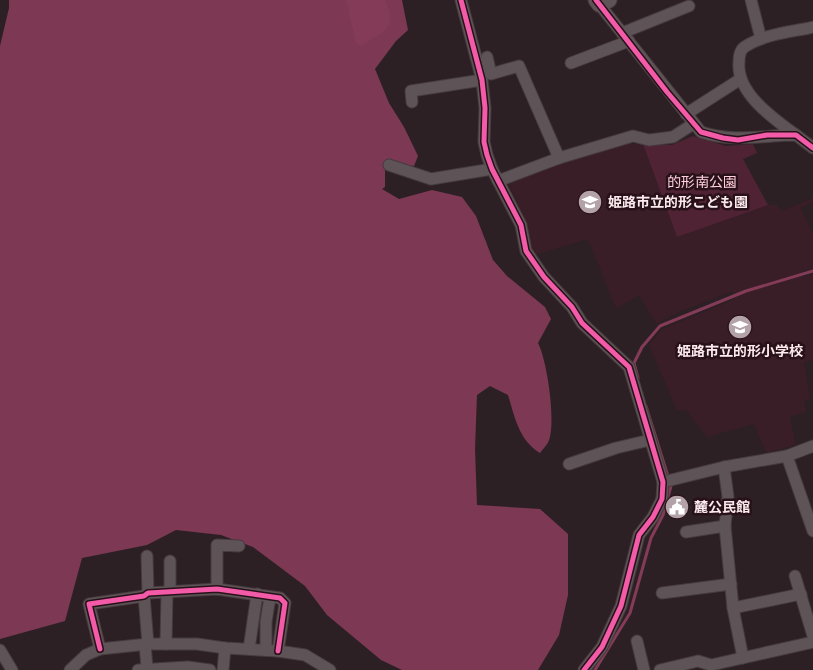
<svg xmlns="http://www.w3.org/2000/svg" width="813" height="670" viewBox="0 0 813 670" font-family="'Titillium Web','Noto Sans JP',sans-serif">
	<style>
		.built { fill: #391d27 }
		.green { fill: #502334 }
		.forest { fill: #7d3854 }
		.water { fill: #843b58 }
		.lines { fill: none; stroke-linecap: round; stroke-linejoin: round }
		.stream { stroke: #843b58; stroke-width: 3 }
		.minor-casing { stroke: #463b3f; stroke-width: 13 }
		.tertiary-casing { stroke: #463b3f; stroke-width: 17 }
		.minor { stroke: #5e5457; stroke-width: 11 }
		.tertiary { stroke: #5e5457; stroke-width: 15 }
		.cycleway-casing { stroke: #281119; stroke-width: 8 }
		.cycleway { stroke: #f35aa7; stroke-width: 5 }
		.labels { text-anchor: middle; stroke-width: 5; stroke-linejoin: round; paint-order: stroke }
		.park-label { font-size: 14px; fill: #ffcfde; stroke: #281119 }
		.poi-label { font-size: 14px; font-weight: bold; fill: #fceaef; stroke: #281119; text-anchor: start }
	</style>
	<rect width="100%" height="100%" fill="#2c2024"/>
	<path class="built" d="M627 144H643L677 237 768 205H777L781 211 813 198V202L801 208 813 234V268L800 273 802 277 813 274V360L804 362 810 399 804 401 806 412 790 417 796 445 766 453 754 424 707 437 686 410 677 411 649 345 662 329 735 299 733 291 679 312 656 324 639 295 616 309 588 239 535 255 533 252 527 223 507 181 578 157Z"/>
	<path class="green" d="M693 136 726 146 753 144 757 153 743 159 768 205 677 237 643 144 672 145Z"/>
	<path class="forest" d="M9 0H402L408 30 396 41 375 69 389 103 404 127 418 156 414 166 385 163V187L382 189 399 199 432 190 462 197 476 216 493 260 507 276 545 307 551 319 538 343C547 360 556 421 549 440 548 444 543 449 540 453 519 440 515 418 508 395L490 386 477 395 475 449 477 505 540 509 568 534V595L559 635 538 670H402L381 660 327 615 305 586 253 547 221 535 176 530 147 545 82 558 65 621 0 639V46L9 8Z"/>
	<path class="water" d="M346 0H385C399 29 383 32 360 46L356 43Z"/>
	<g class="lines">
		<g class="stream">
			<path d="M638 378 634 363 642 347 660 326 746 291 813 271"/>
			<path d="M595 670 630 613 651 538 663 515 671 486 646 406"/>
		</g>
		<g class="minor-casing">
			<g id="minor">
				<path d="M461 0 482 80 485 108 484 142 487 155 492 169 521 225 526 251 544 277 572 307 582 323 629 367 663 482 662 499 653 517 639 535 621 606 602 647 584 670"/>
				<path d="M751 0 761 39"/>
				<path d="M599 4 701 132C733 143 764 135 796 135L813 148"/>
				<path d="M622 33 689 6"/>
				<path d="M487 57 491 74 519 66 559 158"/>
				<path d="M571 63 629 41"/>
				<path d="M412 102 411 91 482 80"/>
				<path d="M686 114 739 80"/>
				<path d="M796 135C774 119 736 93 739 62 739 56 740 49 746 46 765 34 791 32 813 27"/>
				<path d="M389 165 431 179 492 169"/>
				<path d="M498 181 559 158 633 136 649 140 673 137 693 124"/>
				<path d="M787 456 813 531"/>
				<path d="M569 464 616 448 650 440"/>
				<path d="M724 467 728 497 725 526 733 608"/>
				<path d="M663 482 724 467 787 456 813 446"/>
				<path d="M686 532 725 526"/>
				<path d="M147 556 148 593"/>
				<path d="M170 561V592"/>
				<path d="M795 576 813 636"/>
				<path d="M217 589V545L239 546"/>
				<path d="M662 593 731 584"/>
				<path d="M144 596 148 644"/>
				<path d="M637 641 644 670"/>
				<path d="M145 644 147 668"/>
				<path d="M166 644 167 592"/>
				<path d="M100 649 89 604 144 596 148 593 217 589 280 598 285 603 278 651"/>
				<path d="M249 649 257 594"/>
				<path d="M0 650 12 670"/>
				<path d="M266 650V622L270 597"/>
				<path d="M743 658 733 608 801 594"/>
				<path d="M70 670 86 655 100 649 148 644H197L225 648 278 651 305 655 330 670"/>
				<path d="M138 670 188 667 210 670"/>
				<path d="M223 670 225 648"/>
				<path d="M660 670 698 661 711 665 813 642"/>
			</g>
		</g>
		<g class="tertiary-casing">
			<path id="tertiary" d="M596 0 599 4 609 0"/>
		</g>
		<use href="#minor" class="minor"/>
		<use href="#tertiary" class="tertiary"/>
		<g class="cycleway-casing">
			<g id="cycleway">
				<path d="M461 0 482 80 485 108 484 142 487 155 492 169 521 225 526 251 544 277 572 307 582 323 629 367 663 482 662 499 653 517 639 535 621 606 602 647 584 670"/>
				<path d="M596 0 667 92 701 132 723 138 738 140 767 135H796L813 148"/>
				<path d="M100 649 89 604 144 596 148 593 217 589 280 598 285 603 278 651"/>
			</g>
		</g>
		<use href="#cycleway" class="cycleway"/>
	</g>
	<defs>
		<g id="school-disc" transform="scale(1.25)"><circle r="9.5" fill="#b3a3a8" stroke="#281119"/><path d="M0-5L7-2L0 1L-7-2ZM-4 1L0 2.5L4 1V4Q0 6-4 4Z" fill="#fff"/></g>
		<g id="civic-disc" transform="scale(1.25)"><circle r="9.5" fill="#b3a3a8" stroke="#281119"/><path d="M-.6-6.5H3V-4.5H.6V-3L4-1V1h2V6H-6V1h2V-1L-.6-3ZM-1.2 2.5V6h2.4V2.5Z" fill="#fff"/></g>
	</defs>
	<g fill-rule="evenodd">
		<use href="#school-disc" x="590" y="202"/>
		<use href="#school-disc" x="740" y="327"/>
		<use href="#civic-disc" x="677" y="507"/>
	</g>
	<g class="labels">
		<g class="park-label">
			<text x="702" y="187">的形南公園</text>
		</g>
		<g class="poi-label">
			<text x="608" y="207">姫路市立的形こども園</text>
			<text x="740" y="356" text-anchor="middle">姫路市立的形小学校</text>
			<text x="694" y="512">麓公民館</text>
		</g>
	</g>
</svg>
